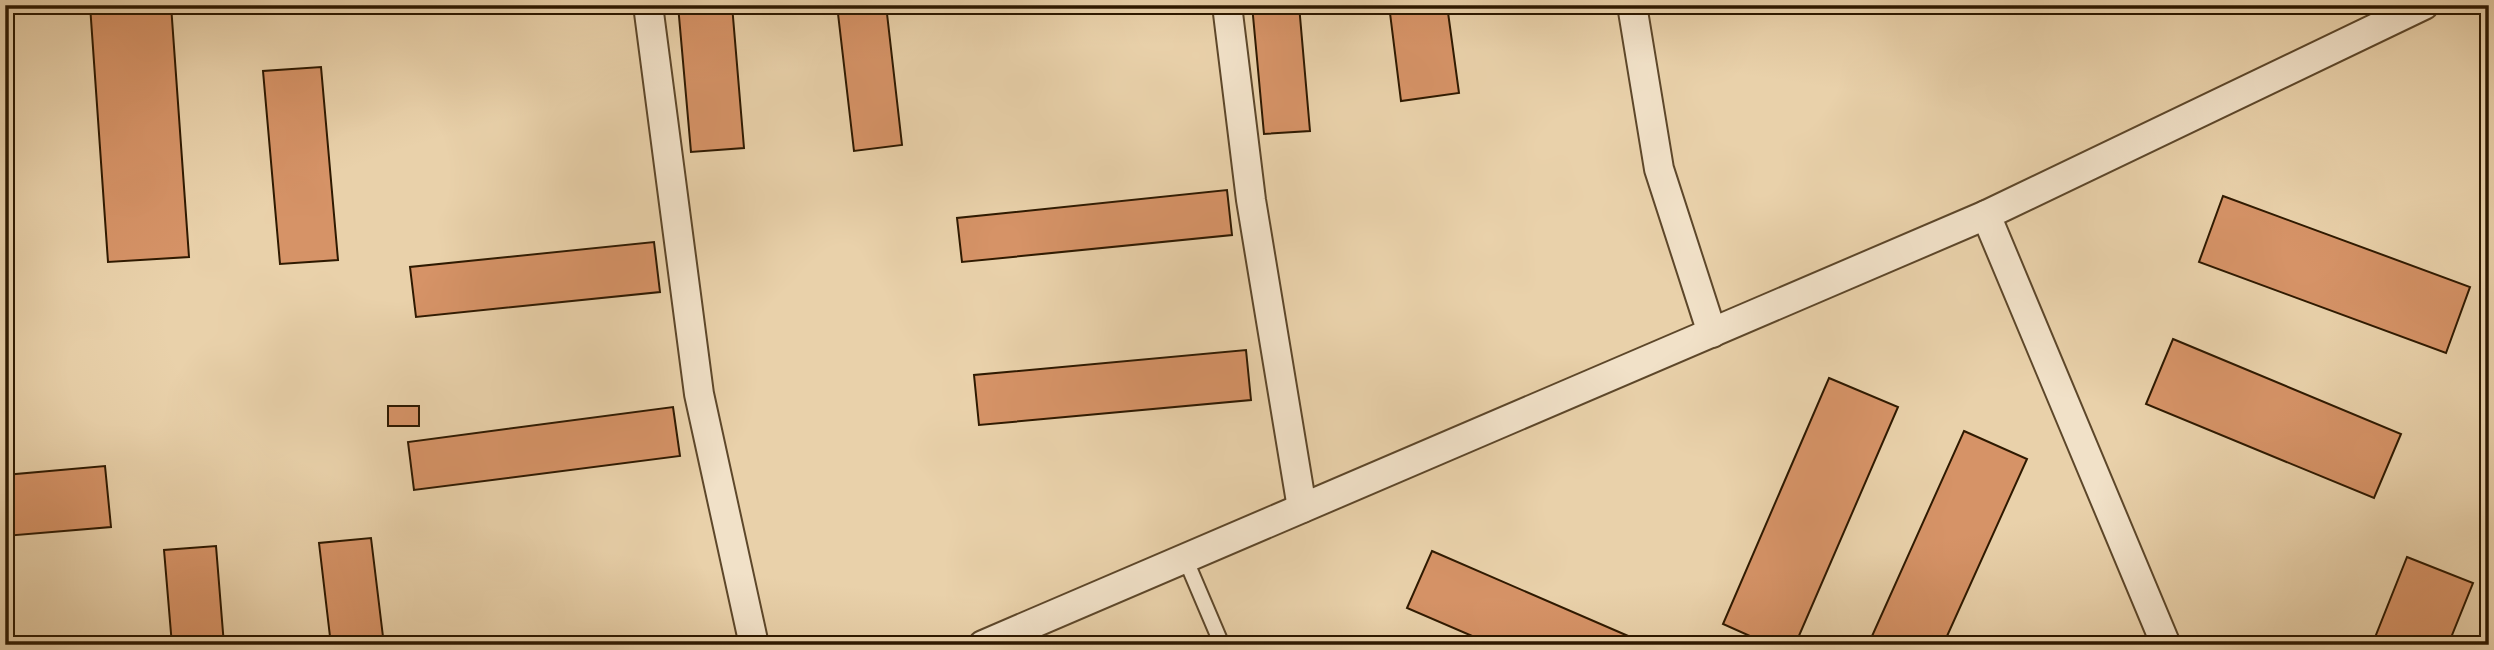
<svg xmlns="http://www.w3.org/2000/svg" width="2494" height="650" viewBox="0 0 2494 650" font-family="'IM FELL Double Pica',serif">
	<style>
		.building { fill: #d69367; stroke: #2e1900; stroke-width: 2 }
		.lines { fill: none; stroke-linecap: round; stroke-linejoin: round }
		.service-casing { stroke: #5d472a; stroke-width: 18 }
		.minor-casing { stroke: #5d472a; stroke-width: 32 }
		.service { stroke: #f1e1c8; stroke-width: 14 }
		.minor { stroke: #f1e1c8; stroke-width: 28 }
	</style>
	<rect width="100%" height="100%" fill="#e9d1aa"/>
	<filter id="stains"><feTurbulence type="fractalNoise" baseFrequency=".00286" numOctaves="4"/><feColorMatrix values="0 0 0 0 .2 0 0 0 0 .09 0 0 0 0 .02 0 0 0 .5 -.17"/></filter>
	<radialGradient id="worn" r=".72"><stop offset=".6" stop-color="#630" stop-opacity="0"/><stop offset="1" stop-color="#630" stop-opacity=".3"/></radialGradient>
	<g class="building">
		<path d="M90 5H171L189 257 108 262Z"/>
		<path d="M678 5H732L744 148 691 152Z"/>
		<path d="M837 5H886L902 145 854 151Z"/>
		<path d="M1252 5H1299L1310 131 1264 134Z"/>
		<path d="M1389 5H1447L1459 93 1401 101Z"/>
		<path d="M321 67 338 260 280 264 263 71Z"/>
		<path d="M1227 190 1232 235 962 262 957 218Z"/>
		<path d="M2223 196 2470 287 2446 353 2199 262Z"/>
		<path d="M654 242 660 292 416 317 410 267Z"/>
		<path d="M2173 339 2401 434 2374 498 2146 404Z"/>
		<path d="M1246 350 1251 400 979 425 974 375Z"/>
		<path d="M1829 378 1898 407 1795 645H1770L1723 624Z"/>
		<rect x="388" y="406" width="31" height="20"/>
		<path d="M673 407 680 456 414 490 408 442Z"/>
		<path d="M1964 431 2027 459 1943 645H1868Z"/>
		<path d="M105 466 111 527 5 536V475Z"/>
		<path d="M371 538 384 645H331L319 543Z"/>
		<path d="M216 546 224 645H172L164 550Z"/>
		<path d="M1432 551 1649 645H1493L1407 608Z"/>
		<path d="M2407 557 2473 583 2448 645H2372Z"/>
	</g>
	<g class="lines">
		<g class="service-casing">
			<path id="service" d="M1185 558 1222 645"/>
		</g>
		<g class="minor-casing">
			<g id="minor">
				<path d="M648 5 699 394 754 645"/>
				<path d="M1227 5 1251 200 1302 508"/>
				<path d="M1632 5 1659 169 1712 333"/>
				<path d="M983 645 1986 215"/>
				<path d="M2166 645 1986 215 2424 5"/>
			</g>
		</g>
		<use href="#service" class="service"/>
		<use href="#minor" class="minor"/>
	</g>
	<rect width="2494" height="650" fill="none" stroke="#e9d1aa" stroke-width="28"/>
	<rect x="7" y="7" width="2480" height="636" fill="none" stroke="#2e1900" stroke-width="3.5"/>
	<rect x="14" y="14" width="2466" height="622" fill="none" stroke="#2e1900" stroke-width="2"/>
	<rect width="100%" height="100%" filter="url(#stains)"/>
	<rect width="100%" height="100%" fill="url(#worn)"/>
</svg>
